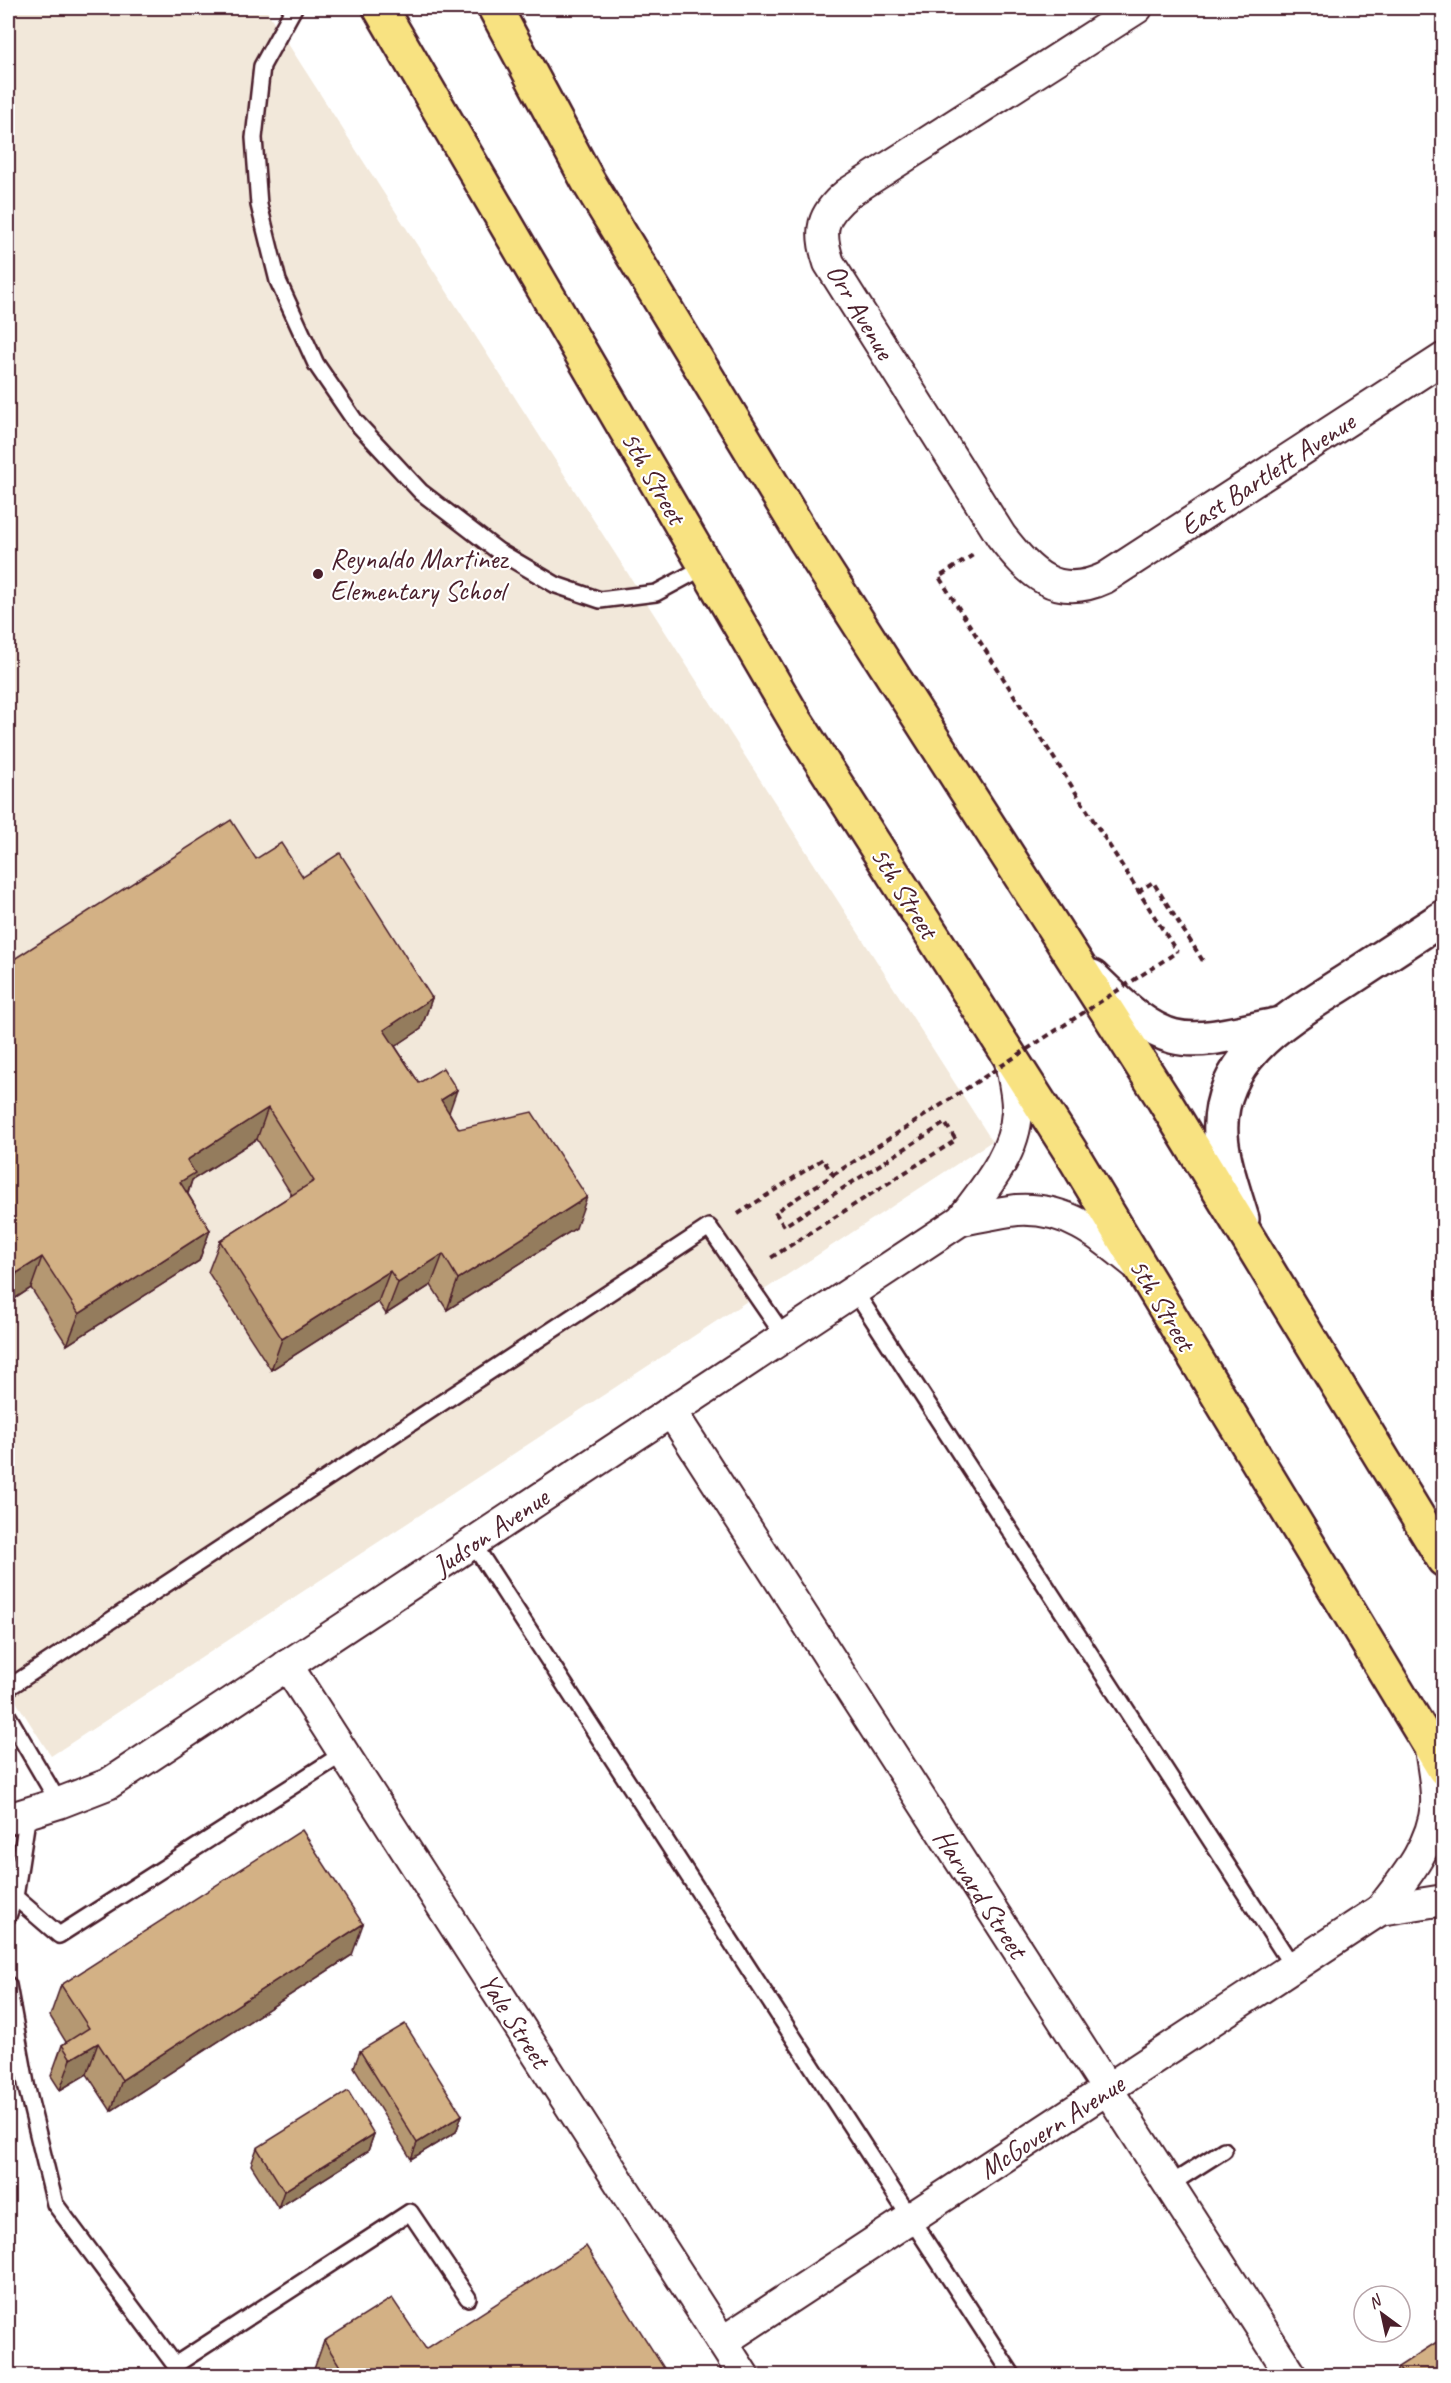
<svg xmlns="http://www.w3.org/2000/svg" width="1451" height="2383" viewBox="0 0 1451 2383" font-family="Caveat,sans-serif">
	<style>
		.built { fill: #f2e8da }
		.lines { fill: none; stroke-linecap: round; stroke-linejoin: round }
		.service-casing { stroke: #4a1f2b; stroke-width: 20 }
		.minor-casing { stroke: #4a1f2b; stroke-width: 34 }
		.tertiary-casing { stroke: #4a1f2b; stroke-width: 38 }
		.primary-casing { stroke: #4a1f2b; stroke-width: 38 }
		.path { stroke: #4a1f2b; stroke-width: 4; stroke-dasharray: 6 4.5; stroke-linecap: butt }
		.service { stroke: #fff; stroke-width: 15 }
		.minor { stroke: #fff; stroke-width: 30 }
		.tertiary { stroke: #fff; stroke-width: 33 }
		.primary { stroke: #f8e281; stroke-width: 33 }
		.path-bridge { stroke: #4a1f2b; stroke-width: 4; stroke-dasharray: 6 4.5; stroke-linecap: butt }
		.wall { fill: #b59872; stroke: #4a1f2b; stroke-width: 1.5 }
		.shaded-wall { fill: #947c5d; stroke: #4a1f2b; stroke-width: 1.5 }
		.building { fill: #d3b185; stroke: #4a1f2b; stroke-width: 1.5 }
		.poi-dot { fill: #4a1f2b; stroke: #fff; stroke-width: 2 }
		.labels { text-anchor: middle; stroke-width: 4.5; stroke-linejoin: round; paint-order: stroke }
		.street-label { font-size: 28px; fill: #4a1f2b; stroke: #fff }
		.poi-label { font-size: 28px; fill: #4a1f2b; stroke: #fff; text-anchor: start }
	</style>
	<rect width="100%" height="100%" fill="#fff"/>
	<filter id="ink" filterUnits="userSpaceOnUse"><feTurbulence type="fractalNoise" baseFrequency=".0167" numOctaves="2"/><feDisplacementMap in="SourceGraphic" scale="12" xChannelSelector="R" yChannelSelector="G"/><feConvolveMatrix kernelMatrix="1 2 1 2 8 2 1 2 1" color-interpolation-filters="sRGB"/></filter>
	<g filter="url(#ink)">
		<path class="built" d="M8 8H265L992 1141 51 1756 8 1689Z"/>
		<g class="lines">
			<g class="service-casing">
				<g id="service">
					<path d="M294 8 262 66 254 138 259 205 278 281 316 364 355 421 421 492 498 551 556 585 600 600 656 593 706 566"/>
					<path d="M854 1290 1293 1967"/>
					<path d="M472 1542 1013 2376"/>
					<path d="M8 1688 709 1227 784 1336"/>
					<path d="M8 1716 59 1803"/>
					<path d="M28 1813 15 1897 59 1935 344 1753"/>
					<path d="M8 1916 15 1897"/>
					<path d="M8 1985 27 2089 55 2204 175 2365 410 2212 468 2298"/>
					<path d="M1169 2185 1224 2150"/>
				</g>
			</g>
			<g class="minor-casing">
				<g id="minor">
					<path d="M1137 8 848 193C821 215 818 231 829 263L1001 536C1030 573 1056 601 1105 578L1444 358"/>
					<path d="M961 1220C979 1217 999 1212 1017 1210 1066 1207 1098 1233 1134 1263"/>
					<path d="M671 1411 1292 2376"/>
					<path d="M287 1665 744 2376"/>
					<path d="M8 1819 59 1803 108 1784 961 1220C985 1188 1015 1154 1017 1112 1018 1094 1012 1074 1009 1056"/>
					<path d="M1380 1910 1444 1900"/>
					<path d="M722 2342 1380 1910C1405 1878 1433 1845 1436 1804 1437 1786 1432 1765 1430 1747"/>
				</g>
			</g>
			<g class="tertiary-casing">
				<g id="tertiary">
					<path d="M1092 977C1169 1053 1179 1046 1280 1024"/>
					<path d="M1242 1219C1234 1192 1223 1163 1221 1135 1216 1056 1292 1016 1348 980 1380 959 1412 938 1444 917"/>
				</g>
			</g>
			<g class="primary-casing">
				<g id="primary">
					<path d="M380 8 797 723 1074 1157 1444 1769"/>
					<path d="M495 8 588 181 805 539 1164 1100 1444 1560"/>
				</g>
			</g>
			<g class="path">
				<path d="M973 555 939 577 1177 952"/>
				<path d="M1138 892 1153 882 1203 961"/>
				<path d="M738 1214 823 1159 833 1175 775 1212 784 1226 945 1123 956 1140 769 1259"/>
			</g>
			<use href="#service" class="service"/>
			<use href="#minor" class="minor"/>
			<use href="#tertiary" class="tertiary"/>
			<use href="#primary" class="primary"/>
			<path class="path-bridge" d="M833 1175 1177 952"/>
		</g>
		<g class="wall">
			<path d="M256 859 303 877 432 998 421 1029 395 1046 419 1083 449 1112 459 1129 576 1228 447 1310 431 1285 386 1314 378 1302 271 1370 208 1272 220 1241 292 1195 257 1139 192 1180 188 1194 210 1230 199 1261 67 1345 31 1288 8 1303V963Z"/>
			<path d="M352 1955 111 2111 87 2074 60 2090 51 2076 62 2045 66 2042 50 2016 61 1985Z"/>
			<path d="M360 2051 462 2115 456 2132 411 2159 354 2067Z"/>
			<path d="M374 2134 368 2151 278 2208 251 2165 257 2148Z"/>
			<path d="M324 2341 426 2349 669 2376H315L313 2372Z"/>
			<path d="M1398 2367 1443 2376H1395Z"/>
		</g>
		<g class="shaded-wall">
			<path d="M432 998 421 1029 373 1061 384 1030Z"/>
			<path d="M457 1090 446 1121 441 1100Z"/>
			<path d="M268 1108 257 1139 192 1180 184 1204 169 1213 187 1160Z"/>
			<path d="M587 1197 576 1228 447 1310 458 1279Z"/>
			<path d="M210 1230 199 1261 67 1345 79 1314Z"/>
			<path d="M443 1254 431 1285 386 1314 398 1283Z"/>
			<path d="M42 1257 31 1288 8 1303V1300L17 1273Z"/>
			<path d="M390 1271 378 1302 271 1370 282 1339Z"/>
			<path d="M363 1924 352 1955 111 2111 122 2080Z"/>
			<path d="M98 2043 87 2074 60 2090 71 2059Z"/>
			<path d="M462 2115 456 2132 411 2159 417 2143Z"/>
			<path d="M374 2134 368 2151 278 2208 284 2191Z"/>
		</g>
		<g class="building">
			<path d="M231 820 256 859 281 843 303 877 340 853 432 998 384 1030 419 1083 443 1068 457 1090 441 1100 459 1129 532 1112 587 1197 458 1279 443 1254 398 1283 390 1271 282 1339 220 1241 314 1181 268 1108 187 1160 195 1173 180 1182 210 1230 79 1314 42 1257 17 1273 8 1259V963Z"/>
			<path d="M302 1830 363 1924 122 2080 98 2043 71 2059 62 2045 89 2028 61 1985Z"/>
			<path d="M405 2024 462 2115 417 2143 360 2051Z"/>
			<path d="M348 2091 374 2134 284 2191 257 2148Z"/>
			<path d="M586 2246 669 2376H346L324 2341 392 2298 426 2349Z"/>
			<path d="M1443 2338V2376H1404L1398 2367Z"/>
		</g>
	</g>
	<circle class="poi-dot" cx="318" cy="574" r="6"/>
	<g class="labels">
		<g class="street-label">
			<text transform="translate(861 311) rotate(59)" y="10">Orr Avenue</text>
			<text transform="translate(1267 473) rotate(-33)" y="10">East Bartlett Avenue</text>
			<text transform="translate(654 477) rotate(60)" y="10">5th Street</text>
			<text transform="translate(905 892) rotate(58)" y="10">5th Street</text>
			<text transform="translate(1163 1304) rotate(59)" y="10">5th Street</text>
			<text transform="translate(490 1531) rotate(-34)" y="10">Judson Avenue</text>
			<text transform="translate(981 1893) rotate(57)" y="10">Harvard Street</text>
			<text transform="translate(515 2020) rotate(57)" y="10">Yale Street</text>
			<text transform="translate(1051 2126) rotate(-33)" y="10">McGovern Avenue</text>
		</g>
		<g class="poi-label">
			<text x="330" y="568">Reynaldo Martinez<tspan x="330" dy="32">Elementary School</tspan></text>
		</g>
	</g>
	<rect width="1451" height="2383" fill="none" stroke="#fff" stroke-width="30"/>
	<rect x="15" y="15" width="1421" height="2353" fill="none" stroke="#4a1f2b" stroke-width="2" filter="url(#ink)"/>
	<g transform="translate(1382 2314) rotate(327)"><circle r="28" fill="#ffffff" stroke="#b7a5aa" stroke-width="1.5"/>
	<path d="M0-4.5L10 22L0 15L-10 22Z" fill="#4a1f2b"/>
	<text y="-9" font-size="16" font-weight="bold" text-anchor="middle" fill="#4a1f2b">N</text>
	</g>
</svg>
